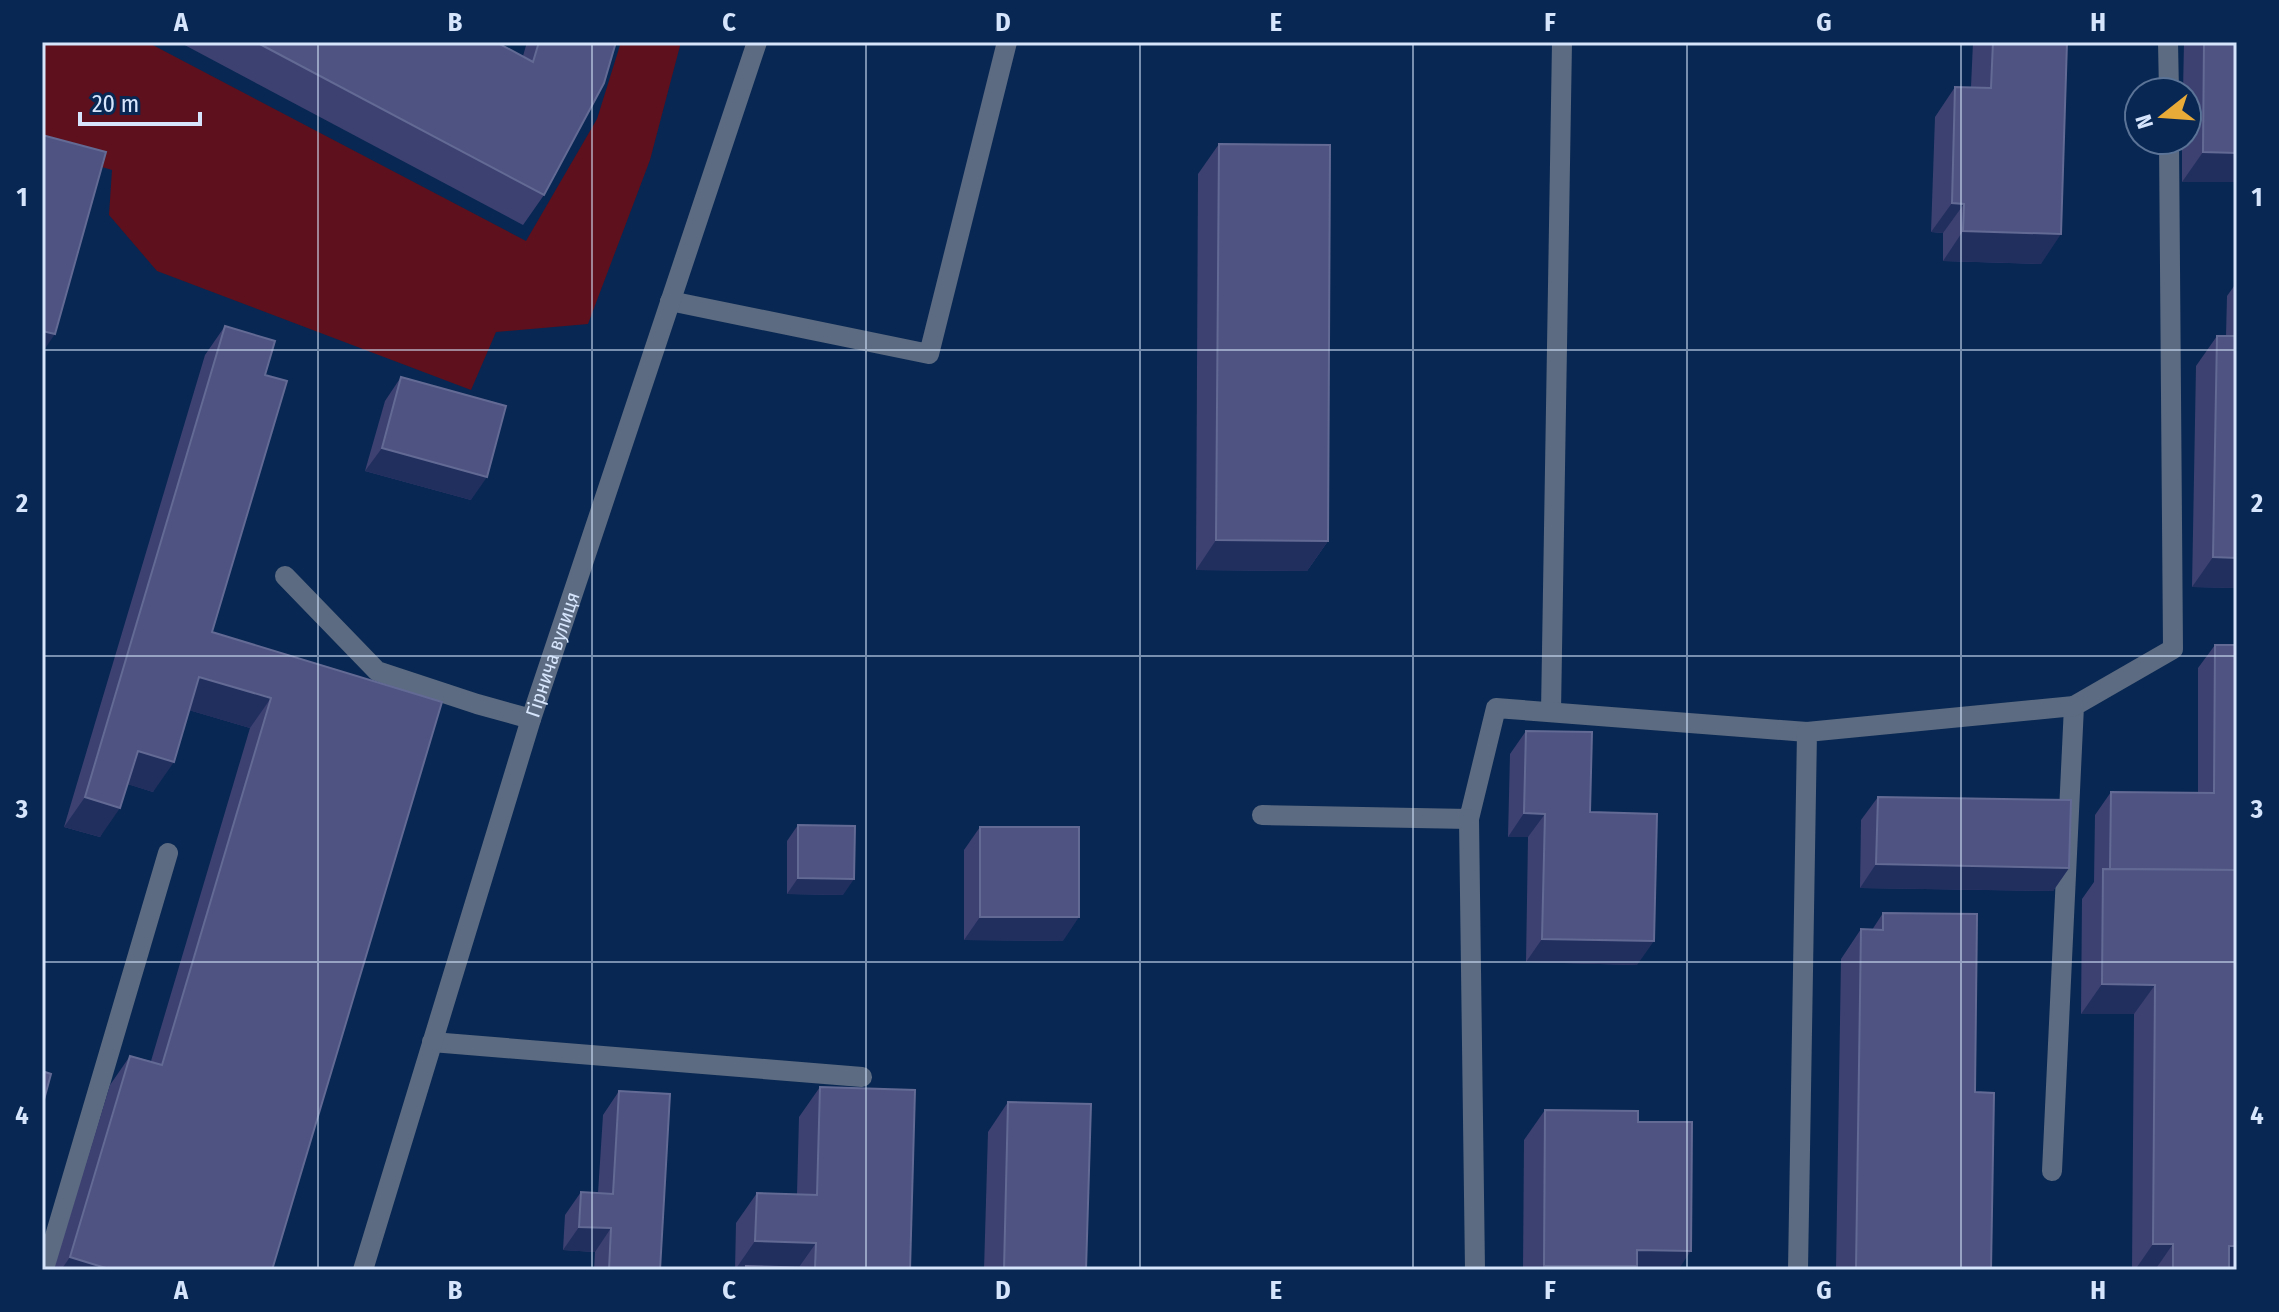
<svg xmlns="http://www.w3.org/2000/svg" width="2279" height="1312" viewBox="0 0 2279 1312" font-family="'Fira Sans Condensed',sans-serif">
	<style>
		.green { fill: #5e101c }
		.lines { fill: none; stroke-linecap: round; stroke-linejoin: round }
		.service { stroke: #5c6b81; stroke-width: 20 }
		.minor { stroke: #5c6b81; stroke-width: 20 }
		.wall { fill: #3d4172 }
		.shaded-wall { fill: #212f5f }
		.building { fill: #4e5381; stroke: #636a94; stroke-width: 2 }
		.grid { fill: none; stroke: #d6e5fc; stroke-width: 2; stroke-opacity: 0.55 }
		.labels { text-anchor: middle; stroke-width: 6; stroke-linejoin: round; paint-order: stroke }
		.street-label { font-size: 20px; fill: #d6e5fc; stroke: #082752 }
		.neatline { fill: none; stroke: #d6e5fc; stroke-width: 3 }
		.grid-label { font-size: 26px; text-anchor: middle; font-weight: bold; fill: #d6e5fc }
	</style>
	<rect width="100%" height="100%" fill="#082752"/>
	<path class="green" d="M42 42H147L526 241 597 119 621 42H681L650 160 588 324 496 332 471 390 157 271 109 215 112 170 42 149Z"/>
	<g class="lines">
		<g class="service">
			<path d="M2168 42 2169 92"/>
			<path d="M670 301 929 354 1007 42"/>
			<path d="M285 576 377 671 477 704 531 719"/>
			<path d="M1551 712 1562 42"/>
			<path d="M1262 815 1469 819 1496 708 1807 732"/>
			<path d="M1469 819 1475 1270"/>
			<path d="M432 1042 862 1077"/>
			<path d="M2052 1171 2074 706 2173 649 2169 140"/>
			<path d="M45 1270 168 853"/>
			<path d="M1798 1270 1807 732 2074 706"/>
		</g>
		<path class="minor" id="s1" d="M363 1270 531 719 757 42"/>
	</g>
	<g class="wall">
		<path d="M179 42H496L523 56 527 42H616L544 195 523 225Z"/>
		<path d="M1973 42H2067L2041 264 1943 261V233L1931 232 1935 117 1955 87H1971Z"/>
		<path d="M2184 42H2237V182H2182V140H2187V92H2183Z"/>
		<path d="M1219 144 1328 541 1307 571 1196 570 1198 174Z"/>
		<path d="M2237 282V588L2192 587 2196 366 2217 336H2226L2227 296Z"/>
		<path d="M225 326 265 375 212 632 442 702 272 1270H54L110 1085 130 1056 151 1061 250 728 189 710 153 792 128 784 100 837 64 827 205 355Z"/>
		<path d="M401 377 471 500 365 471 385 401Z"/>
		<path d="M2215 645 2237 1270H2132L2134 1014H2081L2082 899 2094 882 2095 815 2111 792 2198 793V668Z"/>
		<path d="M1526 731 1590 812 1637 965 1526 962 1528 837H1508L1510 754Z"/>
		<path d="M1878 797 2069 868 2053 891 1860 888 1861 820Z"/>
		<path d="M798 825 843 895 787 894V841Z"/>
		<path d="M980 827 1063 941 964 940V850Z"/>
		<path d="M1883 913 1975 1092 1991 1270H1836L1841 959 1861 929 1872 930Z"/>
		<path d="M820 1087 910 1270H735L736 1223 757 1193 797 1194 799 1117Z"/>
		<path d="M619 1091 660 1270H594L595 1252 563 1250 565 1215 581 1192 598 1193 603 1115Z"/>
		<path d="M1008 1102 1086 1270H984L988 1132Z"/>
		<path d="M1545 1110 1638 1122 1678 1270H1523L1524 1140Z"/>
	</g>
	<g class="shaded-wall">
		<path d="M2203 152 2237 153V182H2182Z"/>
		<path d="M1952 203 1964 204 1943 233 1931 232Z"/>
		<path d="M1963 231 2061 234 2041 264 1943 261Z"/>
		<path d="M42 331 55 334 42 353Z"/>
		<path d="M382 448 487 477 471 500 365 471Z"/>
		<path d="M1216 540 1328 541 1307 571 1196 570Z"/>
		<path d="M2213 557 2237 558V588L2192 587Z"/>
		<path d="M199 677 271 698 250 728 178 707Z"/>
		<path d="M138 751 174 762 153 792 117 781Z"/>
		<path d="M85 797 120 808 100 837 64 827Z"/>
		<path d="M1524 813 1545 814 1528 837H1508Z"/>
		<path d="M1876 864 2069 868 2053 891 1860 888Z"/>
		<path d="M798 878 854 879 843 895 787 894Z"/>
		<path d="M980 917H1079L1063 941 964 940Z"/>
		<path d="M1542 939 1654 941 1637 965 1526 962Z"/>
		<path d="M2102 984 2155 985 2134 1014H2081Z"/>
		<path d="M579 1227 611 1228 595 1252 563 1250Z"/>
		<path d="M755 1241 816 1243 797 1270 746 1266 743 1270H735Z"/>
		<path d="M2153 1244H2173L2155 1270H2135Z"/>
		<path d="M2229 1246H2237V1270H2212Z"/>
		<path d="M1637 1250 1691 1251 1678 1270H1540L1544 1266Z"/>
		<path d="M70 1257 112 1270H61Z"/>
	</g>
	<g class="building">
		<path d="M256 42H496L533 62 539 42H616L604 83 544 195Z"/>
		<path d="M1993 42H2067L2061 234 1963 231 1964 204 1952 203 1955 87 1991 88Z"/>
		<path d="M2204 42H2237V153L2203 152Z"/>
		<path d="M42 135 106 152 55 334 42 331Z"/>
		<path d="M1219 144 1330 145 1328 541 1216 540Z"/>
		<path d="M225 326 275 341 265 375 287 381 212 632 442 702 272 1270H112L70 1257 130 1056 162 1065 271 698 199 677 174 762 138 751 120 808 85 797Z"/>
		<path d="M2217 336H2237V558L2213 557Z"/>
		<path d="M401 377 506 406 487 477 382 448Z"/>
		<path d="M2215 645H2237V870L2110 869 2111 792 2214 793Z"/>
		<path d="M1526 731 1592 732 1590 812 1657 814 1654 941 1542 939 1545 814 1524 813Z"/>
		<path d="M1878 797 2071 800 2069 868 1876 864Z"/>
		<path d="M798 825 855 826 854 879 798 878Z"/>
		<rect x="980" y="827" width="99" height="90"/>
		<path d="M2103 869 2237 870V1246H2229V1270H2173V1244H2153L2155 985 2102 984Z"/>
		<path d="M1883 913 1977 914 1975 1092 1994 1093 1991 1270H1856L1861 929 1883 930Z"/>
		<path d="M42 1071 51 1074 42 1107Z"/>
		<path d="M820 1087 915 1090 910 1270H746V1266L815 1268 816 1243 755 1241 757 1193 817 1195Z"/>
		<path d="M619 1091 670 1094 660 1270H609L611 1228 579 1227 581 1192 613 1194Z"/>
		<path d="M1008 1102 1091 1104 1086 1270H1004Z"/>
		<path d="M1545 1110 1638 1111V1122H1692L1691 1251 1637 1250V1266H1544Z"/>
	</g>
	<path class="grid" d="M318 42V1270M592 42V1270M866 42V1270M1140 42V1270M1413 42V1270M1687 42V1270M1961 42V1270M42 350H2237M42 656H2237M42 962H2237"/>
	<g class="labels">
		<g class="street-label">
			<text dy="7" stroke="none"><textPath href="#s1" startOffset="644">Гірнича вулиця</textPath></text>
		</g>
	</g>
	<rect width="2279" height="1312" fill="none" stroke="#082752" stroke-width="88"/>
	<g transform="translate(2163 116) rotate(253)"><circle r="38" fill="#082752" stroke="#5a7396" stroke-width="2"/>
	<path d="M0-6L14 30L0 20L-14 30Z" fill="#e9ab38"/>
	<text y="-12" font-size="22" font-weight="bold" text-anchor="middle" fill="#d6e5fc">N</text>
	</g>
	<path d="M80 112v12h120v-12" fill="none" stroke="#d6e5fc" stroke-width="4"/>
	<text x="92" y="112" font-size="24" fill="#d6e5fc" stroke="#082752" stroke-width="6" paint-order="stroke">20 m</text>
	<rect x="44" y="44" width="2191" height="1224" class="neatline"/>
	<g class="grid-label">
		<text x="181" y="31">A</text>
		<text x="455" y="31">B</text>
		<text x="729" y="31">C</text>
		<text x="1003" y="31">D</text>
		<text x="1276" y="31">E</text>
		<text x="1550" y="31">F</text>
		<text x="1824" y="31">G</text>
		<text x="2098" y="31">H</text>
		<text x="22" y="206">1</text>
		<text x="2257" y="206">1</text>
		<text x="22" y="512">2</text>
		<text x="2257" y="512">2</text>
		<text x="22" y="818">3</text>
		<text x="2257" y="818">3</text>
		<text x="22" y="1124">4</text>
		<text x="2257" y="1124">4</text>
		<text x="181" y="1299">A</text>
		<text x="455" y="1299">B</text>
		<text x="729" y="1299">C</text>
		<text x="1003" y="1299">D</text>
		<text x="1276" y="1299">E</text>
		<text x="1550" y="1299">F</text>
		<text x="1824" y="1299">G</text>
		<text x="2098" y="1299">H</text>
	</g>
</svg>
